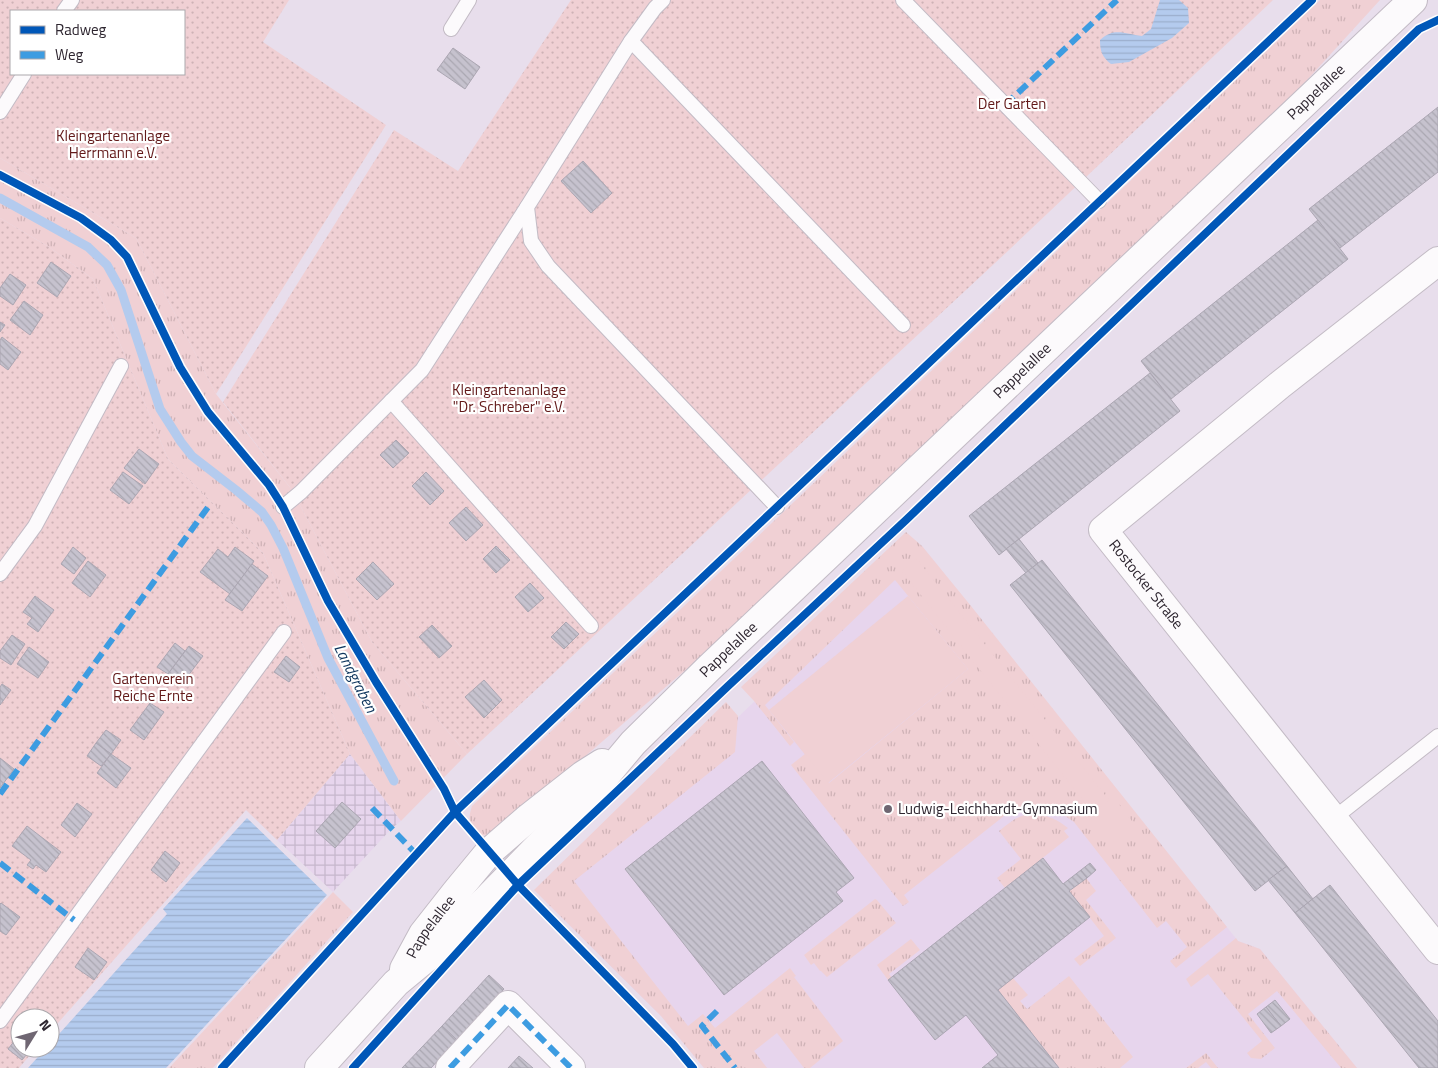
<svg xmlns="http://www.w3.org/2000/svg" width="1438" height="1068" viewBox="0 0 1438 1068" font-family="'Titillium Web',sans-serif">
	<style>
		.built { fill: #e7d5ed }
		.industrial { fill: url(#industrial-grid) }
		.grass { fill: url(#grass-tufts) }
		.garden { fill: url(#garden-dots); fill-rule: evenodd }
		.pitch { fill: #f0d0d4 }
		.water { fill: url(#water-rules) }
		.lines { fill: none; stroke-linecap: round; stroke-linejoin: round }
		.stream { stroke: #b4cbee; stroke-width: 9 }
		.building { fill: url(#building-back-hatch); stroke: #aba6b2 }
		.lane-casing { stroke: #c3bbc5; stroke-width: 16 }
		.street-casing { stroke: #c3bbc5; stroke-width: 30 }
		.secondary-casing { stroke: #c3bbc5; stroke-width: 30 }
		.lane { stroke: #fcfafc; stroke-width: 14 }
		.street { stroke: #fcfafc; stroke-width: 28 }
		.secondary { stroke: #fcfafc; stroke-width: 28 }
		.quiet { stroke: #3d9ce1; stroke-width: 6; stroke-dasharray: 12 6; stroke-linecap: butt }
		.cycleway-casing { stroke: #fff; stroke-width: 11 }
		.cycleway { stroke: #0057b8; stroke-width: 8 }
		.poi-dot { fill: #6f6672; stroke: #fff; stroke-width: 2 }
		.labels { text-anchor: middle; stroke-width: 4.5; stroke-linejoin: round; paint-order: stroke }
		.street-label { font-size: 15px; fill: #2e2630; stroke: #fff }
		.park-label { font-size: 15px; fill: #621919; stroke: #fff }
		.poi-label { font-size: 15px; fill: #2e2630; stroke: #fff; text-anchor: start }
		.water-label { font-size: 16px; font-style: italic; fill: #0e355d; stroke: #fff }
	</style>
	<defs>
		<pattern id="industrial-grid" width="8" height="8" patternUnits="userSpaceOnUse" patternTransform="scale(1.25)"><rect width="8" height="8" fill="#e7d5ed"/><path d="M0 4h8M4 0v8" fill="none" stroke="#c6b7cc"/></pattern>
		<pattern id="grass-tufts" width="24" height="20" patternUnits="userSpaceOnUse" patternTransform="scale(1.25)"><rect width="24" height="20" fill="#f0d0d4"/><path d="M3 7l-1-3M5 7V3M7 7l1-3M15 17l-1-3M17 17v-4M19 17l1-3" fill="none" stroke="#ceb2b6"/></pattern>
		<pattern id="garden-dots" width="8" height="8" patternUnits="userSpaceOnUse" patternTransform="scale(1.25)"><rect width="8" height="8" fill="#f0d0d4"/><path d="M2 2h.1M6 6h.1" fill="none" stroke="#ceb2b6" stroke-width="1.8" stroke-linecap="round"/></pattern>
		<pattern id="water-rules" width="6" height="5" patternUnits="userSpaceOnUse" patternTransform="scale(1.25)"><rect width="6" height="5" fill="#b4cbee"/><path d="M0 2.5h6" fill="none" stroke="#9baecc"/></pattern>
		<pattern id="building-back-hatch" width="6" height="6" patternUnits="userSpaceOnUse" patternTransform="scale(1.25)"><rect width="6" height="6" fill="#c6c2ce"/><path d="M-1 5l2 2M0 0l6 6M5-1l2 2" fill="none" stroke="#aaa7b1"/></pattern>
	</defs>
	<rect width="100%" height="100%" fill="#e8deec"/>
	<path class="built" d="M922 546 1238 941 1260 949 1357 1068H704L661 1016 546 902 889 572Z"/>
	<path class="industrial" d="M350 754 401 821 392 828 333 892 277 840Z"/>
	<g class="grass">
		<path d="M1320 0H1380L1297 91 1115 266 696 661 554 783 489 836 480 835C470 825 467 821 472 806L775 520Z"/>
		<path d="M0 158 136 238 216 394 292 490 372 642 467 754 401 821 350 754 263 553 168 459 93 279 49 247 0 218Z"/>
		<path d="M906 532 922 546 971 606 1227 927 1176 968 1170 961 1187 947 1166 921 1157 928 1074 822C1058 811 1037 799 1018 808 1013 810 1009 813 1004 816L904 895 909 902 903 906 791 765 805 754 829 783 968 669 895 580 765 705 794 742 790 746 754 701 741 687Z"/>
		<path d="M726 702 738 716 735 752 574 881 688 1026 703 1014 715 1028 790 968 796 976 794 977 843 1041 810 1068H804L777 1033 754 1051 767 1068H704L661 1016 534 890Z"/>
		<path d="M1034 813C1048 816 1057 819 1068 828L1064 831 1069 837 1005 888 997 878 1021 859 999 831C1012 821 1018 815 1034 813Z"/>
		<path d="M1086 878 1096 891 1086 900 1116 938 1080 966 1074 959 1104 936 1069 891Z"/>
		<path d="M333 892 353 912 213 1068H169Z"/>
		<path d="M875 899 877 900 896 923 827 977 821 971H820L814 963 811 965 804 955Z"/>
		<path d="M1236 938 1238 941 1260 949 1357 1068H1341L1277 991 1248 1014 1275 1048 1261 1059 1251 1058 1247 1053 1262 1041 1208 974 1191 987 1186 979Z"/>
		<path d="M911 939 920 950 889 974 892 978 888 980 877 965Z"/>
		<path d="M1069 976 1133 1057 1120 1068H1059L998 990 1013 978 1028 995 1020 1001 1027 1009Z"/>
		<path d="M1206 1053 1218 1068H1211L1206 1062 1198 1068H1186Z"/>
	</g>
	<g class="garden">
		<path d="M0 0H289L263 42 386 125 216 394 136 238 0 158ZM11 11H184V74H11Z"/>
		<path d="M571 0H1273L1009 250 467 754 372 642 292 490 223 402 394 130 458 171Z"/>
		<path d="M0 218 49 247 93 279 168 459 263 553 350 754 277 840 246 810 50 1032V1018H20V1048H36L19 1068H0Z"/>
	</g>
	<g class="pitch">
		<path d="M916 558 1109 800 1093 813 902 571Z"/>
		<path d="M908 596 968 669 828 783 769 710Z"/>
		<path d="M1115 799 1135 825 1114 842 1093 817Z"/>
	</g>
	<g class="water">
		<path d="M1160 0H1179L1188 8 1189 23 1172 38 1129 62 1111 64C1102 57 1100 51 1100 40 1114 27 1125 34 1142 36L1151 29Z"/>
		<path d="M247 818 327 895 166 1068H28L46 1048H50V1044L167 914 163 909Z"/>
	</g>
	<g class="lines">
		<path class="stream" d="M0 198 88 247 107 265 121 290 160 409 181 442 192 456 236 490 262 512 271 525 283 548 328 658 394 781"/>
	</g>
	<g class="building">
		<path d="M453 48 480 67 465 89 437 70Z"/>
		<path d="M1438 107V172L1340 248 1309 209Z"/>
		<path d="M583 161 612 193 591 213 561 181Z"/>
		<path d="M1318 220 1348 259 1171 399 1141 361Z"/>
		<path d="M51 262 71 276 57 297 37 283Z"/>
		<path d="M10 274 26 285 13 305 0 296V288Z"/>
		<path d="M24 301 43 315 30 335 10 320Z"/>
		<path d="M0 322 5 325 0 332Z"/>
		<path d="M2 337 21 352 8 370 0 364V340Z"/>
		<path d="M1150 373 1180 411 999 555 969 516Z"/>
		<path d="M396 440 409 453 393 468 380 455Z"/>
		<path d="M139 449 159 464 145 484 124 468Z"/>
		<path d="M123 472 143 486 129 504 110 490Z"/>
		<path d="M426 472 444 491 430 505 412 486Z"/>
		<path d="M466 507 483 525 466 541 449 523Z"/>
		<path d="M1019 539 1038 563 1026 573 1006 549Z"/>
		<path d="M496 546 510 560 496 573 483 559Z"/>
		<path d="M73 547 86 558 74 574 61 564Z"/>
		<path d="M235 547 254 561 230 594 200 572 218 549 228 557Z"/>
		<path d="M1042 560 1287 866 1255 891 1010 585Z"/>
		<path d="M88 561 106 575 90 597 72 583Z"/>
		<path d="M373 562 394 584 377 600 356 579Z"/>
		<path d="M252 564 268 576 242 611 225 600Z"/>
		<path d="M530 583 544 598 528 612 515 597Z"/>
		<path d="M35 596 54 610 38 632 27 624 32 618 23 612Z"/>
		<path d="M566 622 579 634 564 649 551 637Z"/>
		<path d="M432 625 452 646 439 658 419 637Z"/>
		<path d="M12 635 25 644 11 665 0 658V651Z"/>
		<path d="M175 643 185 651 168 674 157 667Z"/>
		<path d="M189 646 203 656 181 685 168 674Z"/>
		<path d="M29 647 49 662 38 678 17 664Z"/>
		<path d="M286 656 300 667 289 682 274 672Z"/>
		<path d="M484 680 502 700 484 718 465 697Z"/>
		<path d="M2 684 11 690 0 705V687Z"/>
		<path d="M150 703 164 712 144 740 130 730Z"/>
		<path d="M106 730 121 740 111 754 96 743Z"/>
		<path d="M96 743 111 754 101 766 87 756Z"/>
		<path d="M111 754 131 768 116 788 97 773Z"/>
		<path d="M0 758 14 769 0 788Z"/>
		<path d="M762 761 854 878 836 892 843 901 724 995 625 869Z"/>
		<path d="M342 802 361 819 335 848 316 831Z"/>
		<path d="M77 803 92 814 75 837 61 825Z"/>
		<path d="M27 826 61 852 46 872 36 865 33 869 27 865 31 860 12 846Z"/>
		<path d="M165 851 180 863 166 882 151 870Z"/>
		<path d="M1043 858 1063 884 1081 870 1087 878 1069 891 1090 917 998 990 1059 1068H982L998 1055 966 1015 935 1040 888 980Z"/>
		<path d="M1090 863 1096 870 1087 878 1081 870Z"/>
		<path d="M1287 866 1313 899 1295 913 1268 880Z"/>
		<path d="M1330 885 1438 1021V1068H1419L1295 913Z"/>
		<path d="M1 903 20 917 6 935 0 931V904Z"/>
		<path d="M88 948 107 962 94 980 75 967Z"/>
		<path d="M489 975 504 989 457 1040 442 1026Z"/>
		<path d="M1275 1000 1290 1019 1281 1026 1266 1007Z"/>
		<path d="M1266 1007 1281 1026 1271 1033 1257 1014Z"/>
		<path d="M442 1026 457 1040 431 1068H402Z"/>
		<path d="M20 1034V1048H32L22 1060 8 1049Z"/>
		<path d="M519 1056 533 1068H508Z"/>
	</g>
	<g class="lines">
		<g class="lane-casing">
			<g id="lane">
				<path d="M663 0 655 8 631 41 527 207 531 241 548 266 777 507"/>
				<path d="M903 0 1099 201"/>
				<path d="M64 11 72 0"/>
				<path d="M451 29 469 0"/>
				<path d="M631 41 903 325"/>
				<path d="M0 112 24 74"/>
				<path d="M391 401 591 626"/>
				<path d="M283 507 301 492 422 370 527 207"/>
				<path d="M0 574 35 526 121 366"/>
				<path d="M1333 819 1438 736"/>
				<path d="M0 1021 284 632"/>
			</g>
		</g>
		<g class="street-casing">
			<g id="street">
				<path id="s1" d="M1438 261 1281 384 1103 530 1438 950"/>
				<path d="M450 1068 508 1005 571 1068"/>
			</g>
		</g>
		<g class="secondary-casing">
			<g id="secondary">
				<path id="s2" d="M404 969 423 934 456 892 489 852 527 819 583 775 602 763"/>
				<path id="s3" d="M319 1068 396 983 442 945 597 786 633 743 709 668 1413 0"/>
			</g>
		</g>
		<use href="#lane" class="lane"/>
		<use href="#street" class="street"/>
		<use href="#secondary" class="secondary"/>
		<g class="quiet">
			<path d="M1005 105 1117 0"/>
			<path d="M0 794 211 503"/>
			<path d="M372 808 416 854"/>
			<path d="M0 863 74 920"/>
			<path d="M717 1011 702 1026 735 1068"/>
			<path d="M450 1068 508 1005 571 1068"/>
		</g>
		<g class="cycleway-casing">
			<g id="cycleway">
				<path d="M0 175 81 218 111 240 127 257 180 367 208 412 269 485 283 507 328 601 376 682 444 789 455 812 518 885 673 1044 693 1068"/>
				<path d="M222 1068 455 812 1312 0"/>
				<path d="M353 1068 518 885 727 687 906 520 1419 29 1438 20"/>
			</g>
		</g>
		<use href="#cycleway" class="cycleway"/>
	</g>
	<circle class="poi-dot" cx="888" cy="809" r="5"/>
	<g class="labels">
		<g class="street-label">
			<text dy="5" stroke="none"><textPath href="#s3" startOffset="1396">Pappelallee</textPath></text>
			<text dy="5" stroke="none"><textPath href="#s3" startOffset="991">Pappelallee</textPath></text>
			<text dy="5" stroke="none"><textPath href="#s1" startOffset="499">Rostocker Straße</textPath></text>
			<text dy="5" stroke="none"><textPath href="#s3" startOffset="586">Pappelallee</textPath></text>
			<text dy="5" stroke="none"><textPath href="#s2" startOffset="50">Pappelallee</textPath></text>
		</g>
		<g class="park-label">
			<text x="1012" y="109">Der Garten</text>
			<text x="113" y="141">Kleingartenanlage<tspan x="113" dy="17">Herrmann e.V.</tspan></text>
			<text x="509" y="395">Kleingartenanlage<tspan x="509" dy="17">"Dr. Schreber" e.V.</tspan></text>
			<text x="153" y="684">Gartenverein<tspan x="153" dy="17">Reiche Ernte</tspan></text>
		</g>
		<g class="poi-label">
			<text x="898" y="814">Ludwig-Leichhardt-Gymnasium</text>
		</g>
		<g class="water-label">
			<text transform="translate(356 678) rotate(63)" y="6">Landgraben</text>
		</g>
	</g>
	<rect x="10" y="10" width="175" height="65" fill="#ffffff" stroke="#aba8ac"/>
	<rect x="20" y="26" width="25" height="8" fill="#0057b8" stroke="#aba8ac"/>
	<text x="55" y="35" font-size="15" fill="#2e2630">Radweg</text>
	<rect x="20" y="51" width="25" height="8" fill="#3d9ce1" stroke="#aba8ac"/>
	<text x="55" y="60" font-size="15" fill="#2e2630">Weg</text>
	<g transform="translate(35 1033) rotate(53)"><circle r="24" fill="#ffffff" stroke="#aba8ac"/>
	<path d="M0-4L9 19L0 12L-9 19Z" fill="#6f6672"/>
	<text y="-8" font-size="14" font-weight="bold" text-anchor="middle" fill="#2e2630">N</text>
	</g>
</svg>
